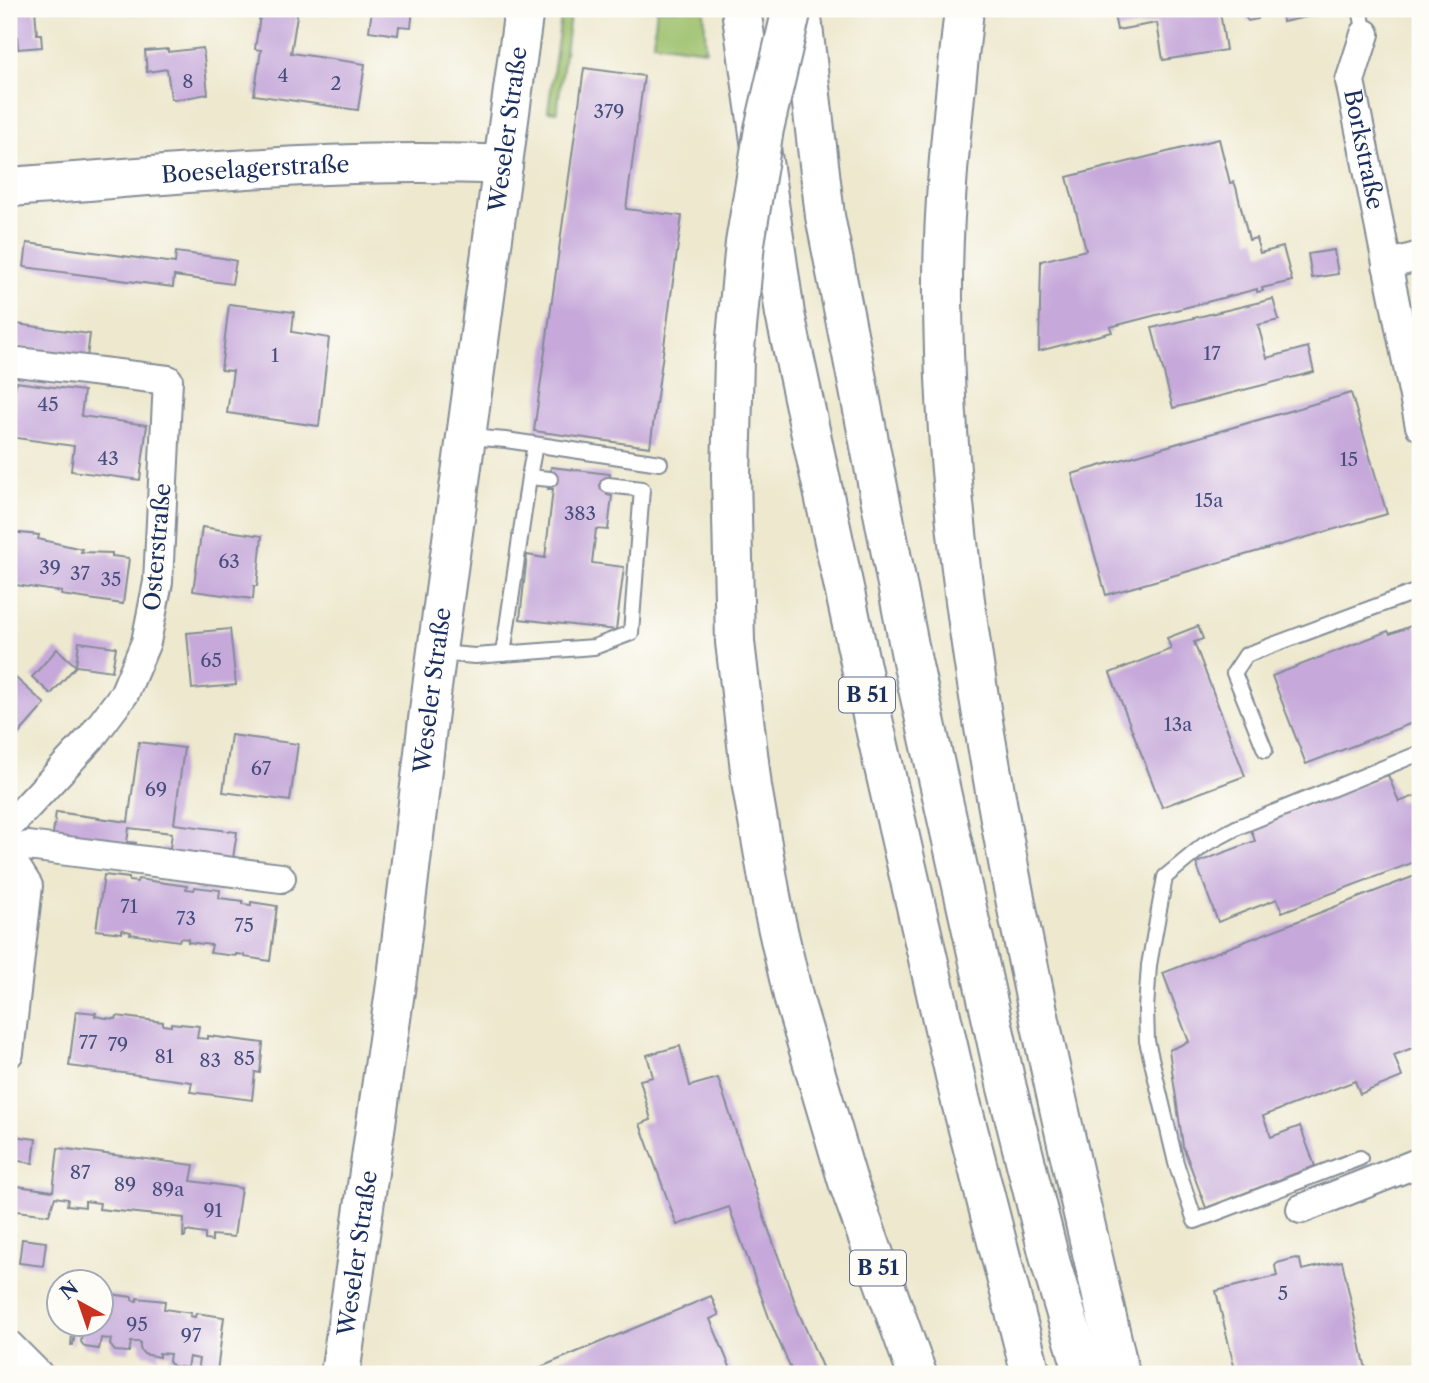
<svg xmlns="http://www.w3.org/2000/svg" width="1429" height="1383" viewBox="0 0 1429 1383" font-family="'Libre Caslon Text',serif">
	<style>
		.green { fill: #9bc06b; stroke: #5b7864; stroke-width: 2 }
		.building { fill: #c6a9da }
		.lines { fill: none; stroke-linecap: round; stroke-linejoin: round }
		.lane-casing { stroke: #848c96; stroke-width: 18 }
		.street-casing { stroke: #848c96; stroke-width: 32 }
		.secondary-casing { stroke: #848c96; stroke-width: 42 }
		.highway-casing { stroke: #848c96; stroke-width: 42 }
		.lane { stroke: #fff; stroke-width: 14 }
		.street { stroke: #fff; stroke-width: 28 }
		.secondary { stroke: #fff; stroke-width: 38 }
		.highway { stroke: #fff; stroke-width: 38 }
		.highway-bridge-casing { stroke: #848c96; stroke-width: 42; stroke-linecap: butt }
		.highway-bridge { stroke: #fff; stroke-width: 38 }
		.labels { text-anchor: middle; stroke-width: 7; stroke-linejoin: round; paint-order: stroke }
		.number-label { font-size: 19px; fill: #464e7d }
		.shield { fill: #fdfcf7; stroke: #5f6c8c; stroke-width: 2 }
		.shield-label { font-size: 21px; font-weight: bold; fill: #1b2f5e }
		.street-label { font-size: 23px; fill: #1b2f5e; stroke: #fdfcf7 }
	</style>
	<rect width="100%" height="100%" fill="#fdfcf7"/>
	<filter id="ink" filterUnits="userSpaceOnUse"><feTurbulence type="fractalNoise" baseFrequency=".0143" numOctaves="2"/><feDisplacementMap in="SourceGraphic" scale="14" xChannelSelector="R" yChannelSelector="G"/><feConvolveMatrix kernelMatrix="1 2 1 2 8 2 1 2 1" color-interpolation-filters="sRGB"/></filter>
	<filter id="wash" filterUnits="userSpaceOnUse"><feTurbulence type="fractalNoise" baseFrequency=".00686" numOctaves="4" result="noise"/><feDisplacementMap in="SourceGraphic" scale="28" xChannelSelector="R" yChannelSelector="G"/><feGaussianBlur stdDeviation="1.57" result="paint"/><feColorMatrix in="noise" values="0 0 0 0 0 0 0 0 0 0 0 0 0 0 0 0 0 1.4 0 .05"/><feComposite in="paint" operator="in"/></filter>
	<g filter="url(#wash)">
		<rect width="100%" height="100%" fill="#ede8ce"/>
		<g class="green">
			<path d="M562 9H571L557 112 548 111Z"/>
			<path d="M657 9H704L706 50 653 43Z"/>
		</g>
		<g id="blocks">
			<g class="building">
				<path d="M9 9H35L37 34H41L42 47 18 49 17 36 9 37Z"/>
				<path d="M261 9H298L291 53 365 64 358 110 254 95 261 50 255 49Z"/>
				<path d="M372 9H413L411 27 399 26 398 35 369 31Z"/>
				<path d="M1113 9H1231L1220 12 1226 50 1163 60 1157 23 1117 30Z"/>
				<path d="M1240 9H1256L1258 19 1248 21Z"/>
				<path d="M1281 9H1319L1320 14 1283 22Z"/>
				<path d="M203 48 208 94 174 100 171 98 167 69 147 72 145 51 168 49V52Z"/>
				<path d="M584 68 644 76 626 209 682 216 650 447 534 431Z"/>
				<path d="M1420 92V123H1419L1412 94Z"/>
				<path d="M1219 139 1230 183 1234 182 1236 187 1249 240 1256 238 1260 253 1283 247 1292 281 1262 288 1263 291 1257 292V289L1110 327 1112 332 1039 351 1041 261 1086 250 1067 177Z"/>
				<path d="M27 243 175 263 176 252 223 258 236 261 232 284 174 276 173 287 24 267Z"/>
				<path d="M1334 250 1338 274 1312 278 1308 254Z"/>
				<path d="M1273 299 1279 320 1258 325 1267 358 1308 347 1314 372 1173 408 1152 328Z"/>
				<path d="M229 304 294 312 292 332 329 338 319 426 227 413 233 371 221 370Z"/>
				<path d="M9 323 90 334 87 357 9 346Z"/>
				<path d="M16 382 84 391 81 416 147 425 140 480 71 471 74 446 9 437Z"/>
				<path d="M1351 393 1387 514 1106 595 1072 474Z"/>
				<path d="M551 467 610 474 607 495 612 496 608 530 596 529 592 563 624 567 616 630 520 619 527 555 545 558 553 489H548Z"/>
				<path d="M202 527 262 536 257 586H254L253 599 193 591Z"/>
				<path d="M10 532 39 535 38 539 82 549 81 552 112 553V556L129 558 123 604 61 595 62 592 9 584Z"/>
				<path d="M1416 624 1420 636V720L1306 764 1272 676 1388 631 1390 634Z"/>
				<path d="M1198 626 1203 639 1194 642 1245 776 1162 807 1110 673 1171 649 1167 638Z"/>
				<path d="M230 629 236 685 192 689 187 633Z"/>
				<path d="M79 642 116 647 112 671 76 666Z"/>
				<path d="M57 649 76 666 51 694 32 677Z"/>
				<path d="M9 672 45 704 9 745Z"/>
				<path d="M231 735 298 744 290 801 223 792Z"/>
				<path d="M139 742 184 748 174 824 237 832 232 865 161 855 162 847 170 848 172 833 129 828 127 842 136 843 135 852 52 841 56 812 128 822Z"/>
				<path d="M1388 775 1399 802 1420 794V841L1414 843 1420 860 1282 912 1277 899 1218 922 1196 863 1255 841 1250 827Z"/>
				<path d="M1420 874V1045L1394 1055 1402 1077 1360 1094 1355 1081 1263 1116 1271 1137 1300 1126 1315 1166 1206 1208 1183 1146 1169 1050 1189 1042 1163 973Z"/>
				<path d="M104 875 129 878V881L137 882 138 879 187 886 186 889 194 890 195 887 220 890 219 898 243 901V904L251 905V902L277 906 270 961 244 957V955L236 954V956L210 953 212 945 188 942V939L180 938 179 941 130 934 131 932 122 930V933L96 930Z"/>
				<path d="M76 1011 96 1013 95 1016 106 1018 116 1019 117 1016 163 1022V1025L171 1026V1023L199 1026 197 1038 208 1039V1036L263 1043 260 1073 255 1072 252 1100 190 1092 192 1082 69 1066Z"/>
				<path d="M680 1046 690 1086 718 1078 764 1217 798 1311 825 1374H793L771 1323 729 1207 677 1225 640 1124 651 1120 640 1080 653 1077 647 1055Z"/>
				<path d="M14 1136 36 1139 33 1163 11 1160Z"/>
				<path d="M58 1148 194 1165 191 1181 241 1188 234 1237 212 1235V1241L205 1240V1234L186 1231 185 1237H183L184 1218 99 1209 100 1203 85 1201V1207L67 1205 68 1199 55 1197 49 1215 9 1210 10 1185 53 1191Z"/>
				<path d="M22 1239 46 1242 43 1266 19 1263Z"/>
				<path d="M1296 1258 1300 1260 1302 1270 1342 1261 1367 1374H1236L1216 1291 1277 1276 1275 1266 1277 1263Z"/>
				<path d="M102 1293 132 1297V1300L137 1301V1298L165 1301 164 1309 191 1313 190 1316 195 1317 196 1313 224 1317 217 1372 202 1370 198 1365 199 1359 189 1357 187 1368 172 1366 169 1361 170 1354 159 1353V1357L144 1354 140 1349V1342H131L129 1352 115 1351 110 1345 111 1339 101 1338 99 1349 85 1347 81 1342 82 1335 75 1334 73 1345H71L73 1324H102Z"/>
				<path d="M711 1296 719 1315 710 1319 733 1374H524Z"/>
			</g>
		</g>
	</g>
	<g filter="url(#ink)">
		<use href="#blocks" fill-opacity="0" stroke="#848c96" stroke-width="2"/>
		<g class="lines">
			<g class="lane-casing">
				<g id="lane">
					<path d="M1360 9 1365 34"/>
					<path d="M468 437 506 440 660 463"/>
					<path d="M535 445 529 477 550 479"/>
					<path d="M438 653 475 656 594 647 631 633 642 489 608 485"/>
					<path d="M503 654 529 477"/>
					<path d="M1265 750 1234 673 1246 655 1420 590"/>
					<path d="M1360 1158 1195 1221 1176 1163 1147 1041 1146 1009 1149 965 1165 877 1204 845 1238 827 1420 753"/>
				</g>
			</g>
			<g class="street-casing">
				<g id="street">
					<path id="s1" d="M1365 34 1350 81 1420 426"/>
					<path d="M1387 265 1420 256"/>
					<path d="M9 361 168 380 158 582 146 642 124 694 91 738 9 826"/>
					<path d="M9 852 28 846 281 878"/>
					<path d="M9 856 28 886 9 1053"/>
					<path d="M1301 1209 1420 1162"/>
					<path d="M9 1345 38 1374"/>
				</g>
			</g>
			<g class="secondary-casing">
				<g id="secondary">
					<path id="s2" d="M9 187C173 175 339 157 503 165"/>
					<path id="s3" d="M340 1374 397 977 431 695 524 9"/>
				</g>
			</g>
			<g class="highway-casing">
				<g id="highway">
					<path d="M741 9 785 314 863 676 961 1102 1031 1374"/>
					<path d="M801 9 825 216 912 661 1007 1088 1051 1264 1084 1374"/>
					<path d="M964 9C954 106 942 202 943 300 944 455 963 610 990 762 1025 968 1073 1171 1120 1374"/>
					<path d="M731 475 735 642 752 787 774 913 794 1000 848 1182 917 1374"/>
				</g>
			</g>
			<use href="#lane" class="lane"/>
			<use href="#street" class="street"/>
			<use href="#secondary" class="secondary"/>
			<use href="#highway" class="highway"/>
			<g class="highway-bridge-casing">
				<path id="highway-bridge" d="M731 475 734 359 745 243 764 129 792 9"/>
			</g>
			<use href="#highway-bridge" class="highway-bridge"/>
		</g>
	</g>
	<g class="labels">
		<g class="number-label">
			<text x="283" y="82">4</text>
			<text x="188" y="88">8</text>
			<text x="336" y="90">2</text>
			<text x="609" y="118">379</text>
			<text x="1212" y="360">17</text>
			<text x="275" y="362">1</text>
			<text x="48" y="411">45</text>
			<text x="108" y="465">43</text>
			<text x="1349" y="466">15</text>
			<text x="1209" y="507">15a</text>
			<text x="580" y="520">383</text>
			<text x="229" y="568">63</text>
			<text x="50" y="574">39</text>
			<text x="80" y="580">37</text>
			<text x="111" y="586">35</text>
			<text x="211" y="667">65</text>
			<text x="1178" y="731">13a</text>
			<text x="261" y="775">67</text>
			<text x="156" y="796">69</text>
			<text x="129" y="913">71</text>
			<text x="186" y="925">73</text>
			<text x="244" y="932">75</text>
			<text x="88" y="1049">77</text>
			<text x="118" y="1051">79</text>
			<text x="164" y="1063">81</text>
			<text x="244" y="1065">85</text>
			<text x="210" y="1067">83</text>
			<text x="80" y="1179">87</text>
			<text x="125" y="1191">89</text>
			<text x="168" y="1196">89a</text>
			<text x="213" y="1217">91</text>
			<text x="1283" y="1300">5</text>
			<text x="137" y="1331">95</text>
			<text x="191" y="1342">97</text>
		</g>
		<g class="shield">
			<rect x="839" y="677.5" width="56" height="35" rx="5"/>
			<rect x="850" y="1250.5" width="56" height="35" rx="5"/>
		</g>
		<g class="shield-label">
			<text x="867" y="702">B 51</text>
			<text x="878" y="1275">B 51</text>
		</g>
		<g class="street-label">
			<text dy="8" stroke="none"><textPath href="#s3" startOffset="1256">Weseler Straße</textPath></text>
			<text dy="8" stroke="none"><textPath href="#s1" startOffset="119">Borkstraße</textPath></text>
			<text dy="8" stroke="none"><textPath href="#s2" startOffset="247">Boeselagerstraße</textPath></text>
			<text transform="translate(157 547) rotate(-85)" y="8">Osterstraße</text>
			<text dy="8" stroke="none"><textPath href="#s3" startOffset="690">Weseler Straße</textPath></text>
			<text dy="8" stroke="none"><textPath href="#s3" startOffset="122">Weseler Straße</textPath></text>
		</g>
	</g>
	<rect width="1429" height="1383" fill="none" stroke="#fdfcf7" stroke-width="35"/>
	<g transform="translate(80 1303) rotate(320)"><circle r="33" fill="#fdfcf7" stroke="#a3aaba" stroke-width="2"/>
	<path d="M0-5L12 26L0 18L-12 26Z" fill="#c8321e"/>
	<text y="-10" font-size="19" font-weight="bold" text-anchor="middle" fill="#1b2f5e">N</text>
	</g>
</svg>
